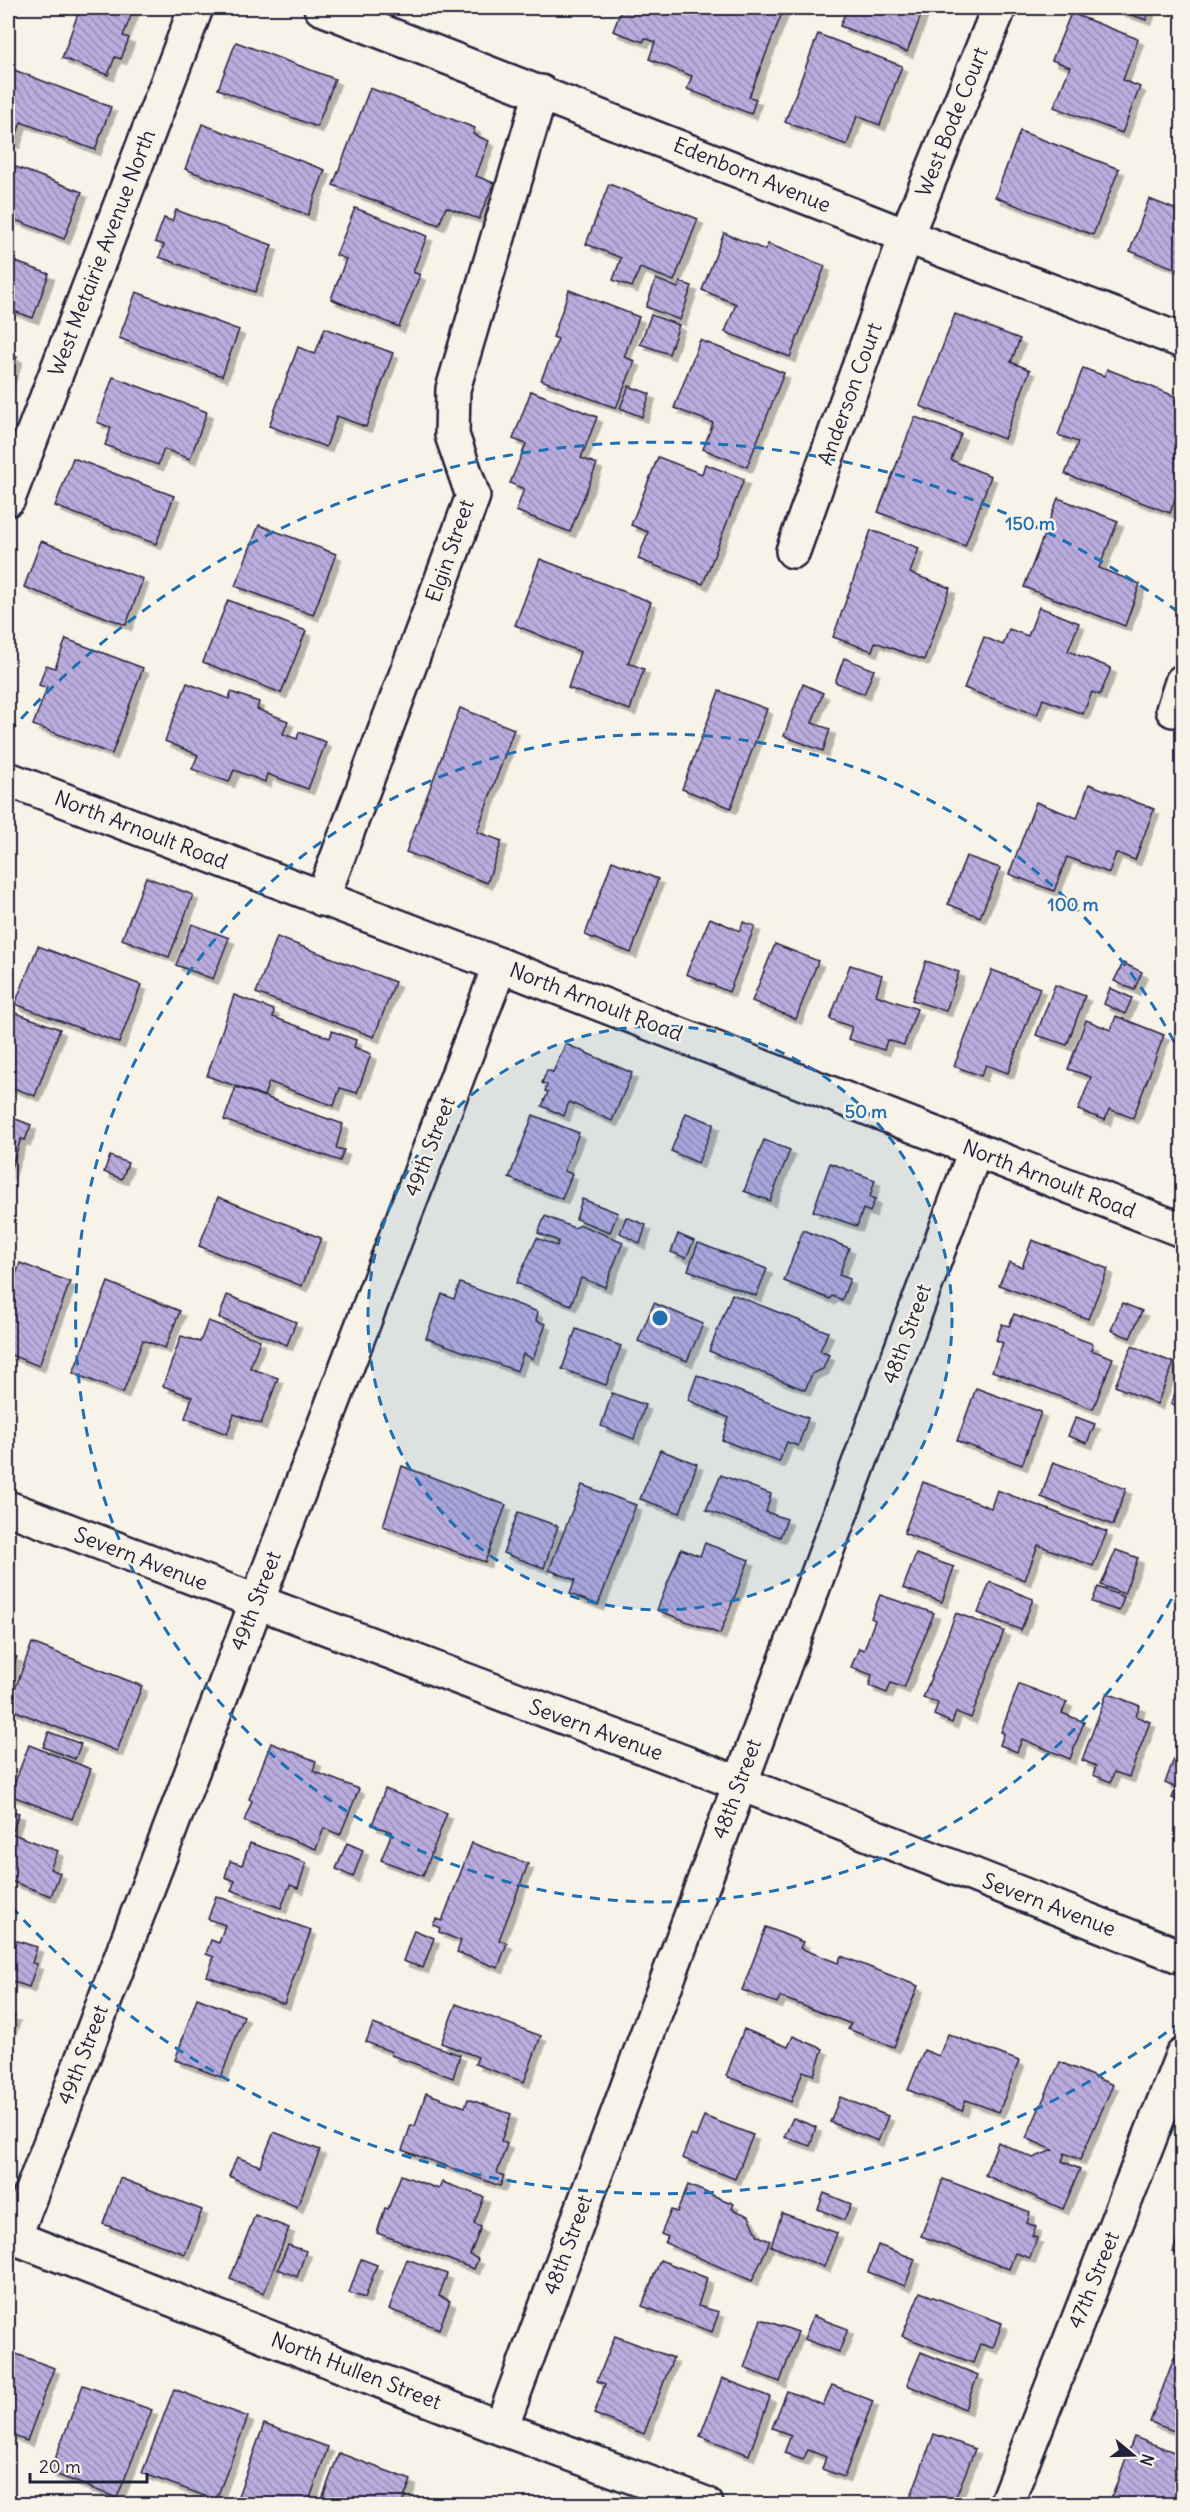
<svg xmlns="http://www.w3.org/2000/svg" width="1190" height="2512" viewBox="0 0 1190 2512" font-family="Delius,sans-serif">
	<style>
		.building { fill: url(#building-back-hatch); stroke: #22223b; stroke-width: 1.5; filter: url(#shadow) }
		.lines { fill: none; stroke-linecap: round; stroke-linejoin: round }
		.minor-casing { stroke: #22223b; stroke-width: 38 }
		.major-casing { stroke: #22223b; stroke-width: 38 }
		.minor { stroke: #f7f3e8; stroke-width: 33 }
		.major { stroke: #f7f3e8; stroke-width: 33 }
		.ring { fill: none; stroke: #1f6fb2; stroke-width: 3; stroke-dasharray: 10 8 }
		.labels { text-anchor: middle; stroke-width: 5; stroke-linejoin: round; paint-order: stroke }
		.street-label { font-size: 21px; fill: #22223b; stroke: #f7f3e8 }
		.centre { fill: #1f6fb2; stroke: #f7f3e8; stroke-width: 3 }
		.ring-label { font-size: 18px; text-anchor: middle; font-weight: bold; fill: #1f6fb2; stroke: #f7f3e8; stroke-width: 5; stroke-linejoin: round; paint-order: stroke }
	</style>
	<defs>
		<pattern id="building-back-hatch" width="6" height="6" patternUnits="userSpaceOnUse" patternTransform="scale(1.5)"><rect width="6" height="6" fill="#baadde"/><path d="M-1 5l2 2M0 0l6 6M5-1l2 2" fill="none" stroke="#978cb5"/></pattern>
		<filter id="shadow"><feDropShadow dx="5.5" dy="5.5" stdDeviation="0" flood-color="#0004"/></filter>
	</defs>
	<rect width="100%" height="100%" fill="#f7f3e8"/>
	<filter id="ink" filterUnits="userSpaceOnUse"><feTurbulence type="fractalNoise" baseFrequency=".0167" numOctaves="2"/><feDisplacementMap in="SourceGraphic" scale="12" xChannelSelector="R" yChannelSelector="G"/><feConvolveMatrix kernelMatrix="1 2 1 2 8 2 1 2 1" color-interpolation-filters="sRGB"/></filter>
	<g filter="url(#ink)">
		<g class="building">
			<path d="M80 8H134L123 36 129 38 121 59 115 57 108 75 62 58Z"/>
			<path d="M622 8H784L749 97 756 99 751 114 687 89 692 76 649 59 655 42 645 38 643 42 613 31Z"/>
			<path d="M847 8H924L907 52 840 26Z"/>
			<path d="M1112 8H1150L1146 20Z"/>
			<path d="M1071 13 1138 39 1123 80 1140 87 1122 133 1054 107 1070 67 1052 60Z"/>
			<path d="M818 34 902 66 880 125 857 116 847 145 785 122Z"/>
			<path d="M236 42 335 79 317 127 218 89Z"/>
			<path d="M9 68 111 107 95 150 21 122 14 143 8 140Z"/>
			<path d="M370 88 475 128 473 134 489 141 476 176 494 183 479 219 446 207 439 225 333 185Z"/>
			<path d="M202 124 325 170 308 215 185 169Z"/>
			<path d="M1020 131 1119 169 1093 235 995 197Z"/>
			<path d="M1182 151V172L1176 169Z"/>
			<path d="M8 164 82 192 64 239 8 217Z"/>
			<path d="M609 184 698 219 674 281 640 268 632 287 613 280 621 258 586 244Z"/>
			<path d="M1149 199 1182 212V209V271L1130 251Z"/>
			<path d="M355 208 427 236 413 272 420 275 399 327 331 299 346 259 336 255Z"/>
			<path d="M176 210 272 245 255 292 159 257 164 245 155 242 164 218 172 221Z"/>
			<path d="M724 233 765 250 768 244 825 266 790 357 725 332 736 304 702 290Z"/>
			<path d="M8 259 49 274 33 318 8 309Z"/>
			<path d="M656 279 678 288 680 282 692 286 680 320 646 307Z"/>
			<path d="M569 290 639 317 624 357 635 361 616 408 541 380 558 339 553 337Z"/>
			<path d="M136 292 239 330 222 376 119 338Z"/>
			<path d="M955 314 1020 339 1011 362 1030 370 1004 439 920 406Z"/>
			<path d="M651 315 679 325 669 354 640 344Z"/>
			<path d="M325 328 393 353 366 427 337 416 326 447 269 426 298 347 315 354Z"/>
			<path d="M700 340 784 373 747 467 703 449 713 423 674 408Z"/>
			<path d="M8 354 17 357 8 382Z"/>
			<path d="M1083 368 1104 376 1107 369 1182 399V480L1170 513 1065 474 1078 442 1058 435Z"/>
			<path d="M113 377 207 412 190 459 164 449 158 465 105 445 111 428 97 422Z"/>
			<path d="M629 386 650 394 642 417 620 408Z"/>
			<path d="M531 391 597 417 581 458 597 464 570 532 516 511 524 489 510 483 526 444 513 439Z"/>
			<path d="M915 417 961 434 951 460 991 476 965 546 878 512Z"/>
			<path d="M658 457 702 474 705 464 744 479 703 584 638 559 648 532 631 525Z"/>
			<path d="M73 458 174 496 156 544 55 506Z"/>
			<path d="M1058 498 1118 521 1099 568 1140 584 1125 626 1024 587Z"/>
			<path d="M259 525 336 554 313 615 235 586Z"/>
			<path d="M871 530 919 548 910 573 950 588 924 660 875 642 872 651 833 637Z"/>
			<path d="M41 541 143 579 126 625 24 587Z"/>
			<path d="M540 559 651 602 628 663 644 669 630 710 568 688 580 652 515 625Z"/>
			<path d="M228 600 306 631 281 693 203 662Z"/>
			<path d="M1039 607 1079 623 1068 651 1111 668 1100 695 1092 692 1083 714 1043 699 1037 715 964 688 984 637 1003 645 1009 629 1028 636Z"/>
			<path d="M66 639 143 668 112 754 33 725 47 688 39 685 46 665 55 668Z"/>
			<path d="M844 658 874 670 864 694 835 682Z"/>
			<path d="M187 683 229 699 231 692 259 702 257 709 288 721 283 734 297 739 299 732 326 742 308 789 267 774 265 782 234 770 229 782 192 769 198 755 165 741Z"/>
			<path d="M803 684 823 693 812 723 830 729 823 751 784 736Z"/>
			<path d="M719 691 767 709 731 808 682 789Z"/>
			<path d="M460 708 514 729 477 832 502 841 487 883 406 852Z"/>
			<path d="M1089 784 1154 809 1135 860 1116 853 1109 873 1067 857 1054 891 1009 874 1036 802 1077 818Z"/>
			<path d="M966 856 1000 868 980 917 948 904Z"/>
			<path d="M612 861 658 879 631 953 585 935Z"/>
			<path d="M146 877 193 895 169 957 122 939Z"/>
			<path d="M710 918 740 931 743 922 755 926 729 992 686 974Z"/>
			<path d="M192 924 229 938 213 979 176 965Z"/>
			<path d="M277 937 395 982 374 1037 256 993Z"/>
			<path d="M775 944 818 961 796 1019 752 1001Z"/>
			<path d="M38 946 141 985 119 1043 15 1004Z"/>
			<path d="M926 961 959 972 946 1011 912 1000Z"/>
			<path d="M1123 963 1142 972 1134 990 1114 981Z"/>
			<path d="M850 965 882 975 876 995 917 1009 904 1045 887 1040 884 1050 848 1039 852 1027 830 1019Z"/>
			<path d="M992 970 1040 988 1008 1073 986 1065 981 1076 954 1066Z"/>
			<path d="M1055 985 1085 996 1067 1045 1036 1035Z"/>
			<path d="M1110 988 1132 998 1125 1014 1104 1004Z"/>
			<path d="M234 995 274 1010 273 1017 330 1038 332 1031 356 1040 354 1047 371 1054 357 1093 340 1088 334 1106 269 1082 264 1096 207 1076Z"/>
			<path d="M10 1011 60 1029 35 1096 8 1086V1019Z"/>
			<path d="M1116 1016 1164 1035 1133 1118 1109 1109 1105 1120 1078 1110 1091 1077 1068 1069 1086 1020 1111 1030Z"/>
			<path d="M566 1044 632 1073 612 1121 569 1102 564 1116 542 1106 548 1092 545 1091 547 1085 542 1083 547 1070 553 1072Z"/>
			<path d="M236 1087 343 1124 336 1148 344 1150 340 1161 224 1120Z"/>
			<path d="M686 1113 714 1124 698 1163 671 1151Z"/>
			<path d="M533 1115 579 1133 564 1171 572 1174 562 1199 509 1178Z"/>
			<path d="M8 1116 31 1125 25 1140 21 1139 8 1176Z"/>
			<path d="M764 1140 790 1150 770 1201 744 1191Z"/>
			<path d="M110 1156 128 1163 122 1179 104 1172Z"/>
			<path d="M830 1163 875 1180 870 1197 875 1199 870 1212 863 1209 857 1226 813 1211Z"/>
			<path d="M218 1197 321 1238 302 1286 199 1246Z"/>
			<path d="M582 1199 618 1213 610 1232 576 1219Z"/>
			<path d="M545 1216 574 1228 581 1225 623 1242 605 1287 581 1278 571 1305 516 1283 537 1238 557 1246 558 1241 538 1233Z"/>
			<path d="M626 1217 646 1225 640 1244 620 1233Z"/>
			<path d="M803 1230 849 1248 839 1275 850 1279 842 1300 832 1296 830 1299 784 1281Z"/>
			<path d="M678 1234 694 1241 686 1258 671 1252Z"/>
			<path d="M1032 1240 1108 1269 1088 1319 999 1285 1009 1262 1022 1267Z"/>
			<path d="M698 1243 767 1269 756 1296 688 1270Z"/>
			<path d="M20 1263 70 1282 39 1366 8 1354V1297Z"/>
			<path d="M108 1282 180 1311 165 1348 143 1340 123 1393 73 1373Z"/>
			<path d="M460 1283 538 1312 536 1321 546 1324 533 1359 523 1354 517 1371 426 1338 442 1294 454 1299Z"/>
			<path d="M732 1294 828 1332 820 1351 829 1355 823 1369 812 1374 805 1390 709 1351Z"/>
			<path d="M227 1295 296 1322 287 1345 219 1318Z"/>
			<path d="M654 1303 703 1324 687 1361 638 1341Z"/>
			<path d="M1122 1303 1142 1311 1130 1338 1111 1330Z"/>
			<path d="M1014 1314 1093 1344 1091 1350 1113 1358 1093 1409 992 1371 1003 1343 996 1340 1002 1324 1009 1326Z"/>
			<path d="M208 1321 260 1340 250 1368 278 1378 261 1424 234 1414 227 1434 185 1418 192 1397 163 1386 181 1336 200 1342Z"/>
			<path d="M576 1329 621 1346 606 1385 562 1369Z"/>
			<path d="M1132 1346 1174 1363 1157 1404 1115 1386Z"/>
			<path d="M697 1375 808 1418 798 1446 787 1442 779 1462 722 1440 729 1418 688 1400Z"/>
			<path d="M1182 1375V1408L1171 1404Z"/>
			<path d="M976 1388 1041 1412 1022 1465 957 1441Z"/>
			<path d="M612 1393 645 1405 634 1439 601 1426Z"/>
			<path d="M1076 1417 1095 1424 1087 1443 1068 1436Z"/>
			<path d="M660 1450 697 1464 680 1513 640 1499Z"/>
			<path d="M1053 1462 1126 1489 1113 1525 1041 1497Z"/>
			<path d="M402 1466 506 1505 485 1562 383 1526Z"/>
			<path d="M721 1475 771 1494 766 1512 787 1519 780 1537 706 1510Z"/>
			<path d="M923 1482 991 1508 997 1490 1107 1532 1093 1566 1038 1545 1025 1580 904 1533Z"/>
			<path d="M582 1485 636 1505 598 1605 570 1594 575 1580 549 1570Z"/>
			<path d="M518 1512 558 1526 544 1568 503 1553Z"/>
			<path d="M705 1543 749 1560 720 1634 657 1610 681 1549 700 1556Z"/>
			<path d="M1116 1550 1138 1558 1124 1594 1101 1585Z"/>
			<path d="M916 1554 954 1567 942 1602 903 1588Z"/>
			<path d="M990 1582 1033 1599 1021 1630 978 1613Z"/>
			<path d="M1098 1587 1124 1597 1119 1611 1092 1602Z"/>
			<path d="M880 1595 934 1613 904 1688 891 1683 887 1693 869 1686 872 1675 851 1667 859 1648 864 1650 875 1620 871 1618Z"/>
			<path d="M956 1613 1004 1631 971 1718 956 1712 952 1723 934 1715 938 1703 923 1698Z"/>
			<path d="M32 1643 142 1686 117 1751 8 1708Z"/>
			<path d="M8 1654 17 1657 8 1680Z"/>
			<path d="M1019 1684 1067 1702 1062 1713 1084 1722 1070 1759 1022 1739 1017 1752 1000 1745 1004 1733 1001 1732Z"/>
			<path d="M1107 1693 1140 1706 1136 1716 1150 1722 1129 1777 1114 1772 1111 1782 1093 1775 1096 1766 1082 1760Z"/>
			<path d="M49 1732 81 1744 75 1759 43 1747Z"/>
			<path d="M1182 1737V1802L1172 1798 1176 1788 1165 1783Z"/>
			<path d="M271 1743 316 1761 313 1771 359 1789 340 1835 324 1828 316 1849 244 1821 252 1801 249 1799Z"/>
			<path d="M29 1745 91 1769 72 1819 10 1795Z"/>
			<path d="M385 1789 447 1813 423 1876 381 1860 392 1832 372 1825Z"/>
			<path d="M8 1810 19 1813 13 1831 8 1829Z"/>
			<path d="M8 1832 58 1851 50 1869 60 1873 51 1896 8 1880Z"/>
			<path d="M250 1843 306 1863 298 1888 290 1885 281 1908 231 1890 235 1881 225 1877 230 1861 242 1865Z"/>
			<path d="M347 1843 363 1850 353 1877 336 1869Z"/>
			<path d="M472 1843 528 1864 499 1940 507 1943 498 1968 457 1952 461 1941 439 1932 440 1928 433 1925 436 1919 442 1921Z"/>
			<path d="M216 1896 311 1930 284 2004 207 1976 214 1957 206 1954 211 1940 219 1943 225 1925 208 1919Z"/>
			<path d="M766 1927 803 1942 800 1948 838 1963 841 1956 918 1986 894 2047 848 2029 851 2024 780 1997 777 2003 742 1990Z"/>
			<path d="M414 1930 434 1938 423 1968 403 1961Z"/>
			<path d="M8 1938 37 1947 32 1963 37 1964 29 1987 8 1980Z"/>
			<path d="M197 1998 244 2016 221 2077 175 2060Z"/>
			<path d="M456 2004 541 2036 524 2082 475 2064 478 2057 441 2043Z"/>
			<path d="M8 2014 15 2016 8 2035Z"/>
			<path d="M373 2024 460 2055 453 2078 391 2055 392 2052 366 2042Z"/>
			<path d="M744 2029 788 2047 793 2036 823 2049 814 2075 803 2071 791 2102 726 2076Z"/>
			<path d="M948 2034 1019 2061 999 2112 966 2100 962 2111 908 2090 924 2050 939 2056Z"/>
			<path d="M1060 2062 1113 2085 1080 2160 1065 2153 1062 2161 1080 2169 1063 2209 985 2175 998 2142 1033 2158 1053 2150 1026 2138Z"/>
			<path d="M426 2093 465 2107 468 2099 511 2114 501 2141 507 2144 497 2173 504 2176 500 2186 402 2150 411 2125 415 2126Z"/>
			<path d="M840 2097 888 2116 878 2141 830 2122Z"/>
			<path d="M704 2116 753 2135 735 2179 682 2158 691 2135 696 2137Z"/>
			<path d="M793 2118 816 2127 810 2146 784 2137Z"/>
			<path d="M274 2132 320 2150 297 2207 229 2176 237 2157 260 2166Z"/>
			<path d="M401 2175 439 2189 442 2182 484 2197 474 2224 481 2227 470 2255 478 2259 474 2269 377 2233 385 2208 388 2209Z"/>
			<path d="M120 2178 202 2210 185 2254 103 2224Z"/>
			<path d="M943 2179 1030 2212 1027 2223 1036 2227 1032 2236 1037 2238 1030 2258 1015 2253 1009 2269 921 2236Z"/>
			<path d="M688 2185 734 2204 732 2209 749 2216 758 2236 770 2241 752 2281 665 2243 668 2237 661 2234 671 2210 677 2212Z"/>
			<path d="M824 2193 851 2204 844 2220 818 2209Z"/>
			<path d="M782 2213 837 2233 824 2267 771 2246Z"/>
			<path d="M255 2215 289 2228 264 2293 230 2279Z"/>
			<path d="M1182 2227V2256L1173 2252Z"/>
			<path d="M288 2245 306 2251 297 2277 278 2269Z"/>
			<path d="M878 2245 915 2259 905 2286 868 2272Z"/>
			<path d="M361 2259 377 2265 365 2298 349 2293Z"/>
			<path d="M407 2259 447 2274 439 2296 450 2301 439 2329 389 2309Z"/>
			<path d="M660 2260 707 2278 698 2306 719 2312 712 2332 642 2306Z"/>
			<path d="M920 2292 1002 2323 993 2348 980 2344 973 2363 902 2336Z"/>
			<path d="M1182 2314V2336L1175 2333Z"/>
			<path d="M813 2316 848 2329 839 2352 804 2339Z"/>
			<path d="M761 2319 798 2332 780 2382 744 2368Z"/>
			<path d="M615 2336 673 2358 644 2434 594 2414 605 2384 597 2381Z"/>
			<path d="M11 2352 54 2368 27 2441 8 2434V2361Z"/>
			<path d="M921 2352 978 2375 965 2409 907 2385Z"/>
			<path d="M1174 2358 1182 2362V2434L1150 2422Z"/>
			<path d="M722 2378 770 2397 749 2455 700 2436Z"/>
			<path d="M83 2385 152 2410 117 2498 50 2472Z"/>
			<path d="M832 2385 873 2401 844 2477 822 2469 826 2457 808 2450 803 2460 784 2453 791 2435 772 2428 787 2391 823 2405Z"/>
			<path d="M174 2389 248 2417 216 2500 142 2473Z"/>
			<path d="M264 2424 328 2447 308 2504H263L238 2496Z"/>
			<path d="M934 2434 975 2449 953 2504H908Z"/>
			<path d="M1134 2437 1182 2455V2504H1109Z"/>
			<path d="M339 2453 411 2480 402 2504H320Z"/>
		</g>
		<g class="lines">
			<g class="minor-casing">
				<g id="minor">
					<path d="M321 8 906 236 1182 341"/>
					<path d="M793 551 906 236 999 8"/>
					<path d="M1173 710 1182 682"/>
					<path d="M8 779 500 965 1182 1230"/>
					<path d="M322 899 473 496 452 435 453 389 541 92"/>
					<path d="M8 1508 739 1783 1182 1957"/>
					<path d="M8 2235 501 2428 706 2504"/>
					<path d="M14 2238 500 965"/>
					<path d="M501 2428 975 1151"/>
					<path d="M1006 2504 1182 2056"/>
				</g>
			</g>
			<g class="major-casing">
				<path id="major" d="M8 499 196 8"/>
			</g>
			<use href="#minor" class="minor"/>
			<use href="#major" class="major"/>
		</g>
	</g>
	<circle cx="660" cy="1318" r="292" fill="#1f6fb2" fill-opacity=".12"/>
	<g class="ring">
		<circle cx="660" cy="1318" r="292"/>
		<path d="M1180 1583A584 584 0 1 1 1180 1053"/>
		<path d="M1181 2022A876 876 0 0 1 9 1904M9 732A876 876 0 0 1 1181 614"/>
	</g>
	<g class="labels">
		<g class="street-label">
			<text transform="translate(952 122) rotate(-68)" y="7">West Bode Court</text>
			<text transform="translate(752 175) rotate(22)" y="7">Edenborn Avenue</text>
			<text transform="translate(102 253) rotate(-69)" y="7">West Metairie Avenue North</text>
			<text transform="translate(850 394) rotate(-70)" y="7">Anderson Court</text>
			<text transform="translate(450 551) rotate(-71)" y="7">Elgin Street</text>
			<text transform="translate(141 830) rotate(21)" y="7">North Arnoult Road</text>
			<text transform="translate(596 1002) rotate(21)" y="7">North Arnoult Road</text>
			<text transform="translate(430 1147) rotate(-69)" y="7">49th Street</text>
			<text transform="translate(1049 1179) rotate(21)" y="7">North Arnoult Road</text>
			<text transform="translate(907 1334) rotate(-70)" y="7">48th Street</text>
			<text transform="translate(141 1559) rotate(21)" y="7">Severn Avenue</text>
			<text transform="translate(256 1601) rotate(-69)" y="7">49th Street</text>
			<text transform="translate(596 1730) rotate(20)" y="7">Severn Avenue</text>
			<text transform="translate(737 1789) rotate(-70)" y="7">48th Street</text>
			<text transform="translate(1049 1905) rotate(21)" y="7">Severn Avenue</text>
			<text transform="translate(83 2055) rotate(-69)" y="7">49th Street</text>
			<text transform="translate(568 2245) rotate(-70)" y="7">48th Street</text>
			<text transform="translate(1094 2280) rotate(-68)" y="7">47th Street</text>
			<text transform="translate(356 2371) rotate(21)" y="7">North Hullen Street</text>
		</g>
	</g>
	<circle cx="660" cy="1318" r="9" class="centre"/>
	<g class="ring-label">
		<text x="1030" y="530">150 m</text>
		<text x="1073" y="911">100 m</text>
		<text x="866" y="1118">50 m</text>
	</g>
	<rect width="1190" height="2512" fill="none" stroke="#f7f3e8" stroke-width="30"/>
	<rect x="15" y="15" width="1160" height="2482" fill="none" stroke="#22223b" stroke-width="2" filter="url(#ink)"/>
	<g transform="translate(1133 2455) rotate(109)" stroke="#f7f3e8" stroke-width="4.5" paint-order="stroke">
	<path d="M0-4.5L10 22L0 15L-10 22Z" fill="#22223b"/>
	<text y="-9" font-size="16" font-weight="bold" text-anchor="middle" fill="#22223b">N</text>
	</g>
	<path d="M30 2473v9h117v-9" fill="none" stroke="#22223b" stroke-width="3"/>
	<text x="39" y="2473" font-size="18" fill="#22223b" stroke="#f7f3e8" stroke-width="4.5" paint-order="stroke">20 m</text>
</svg>
